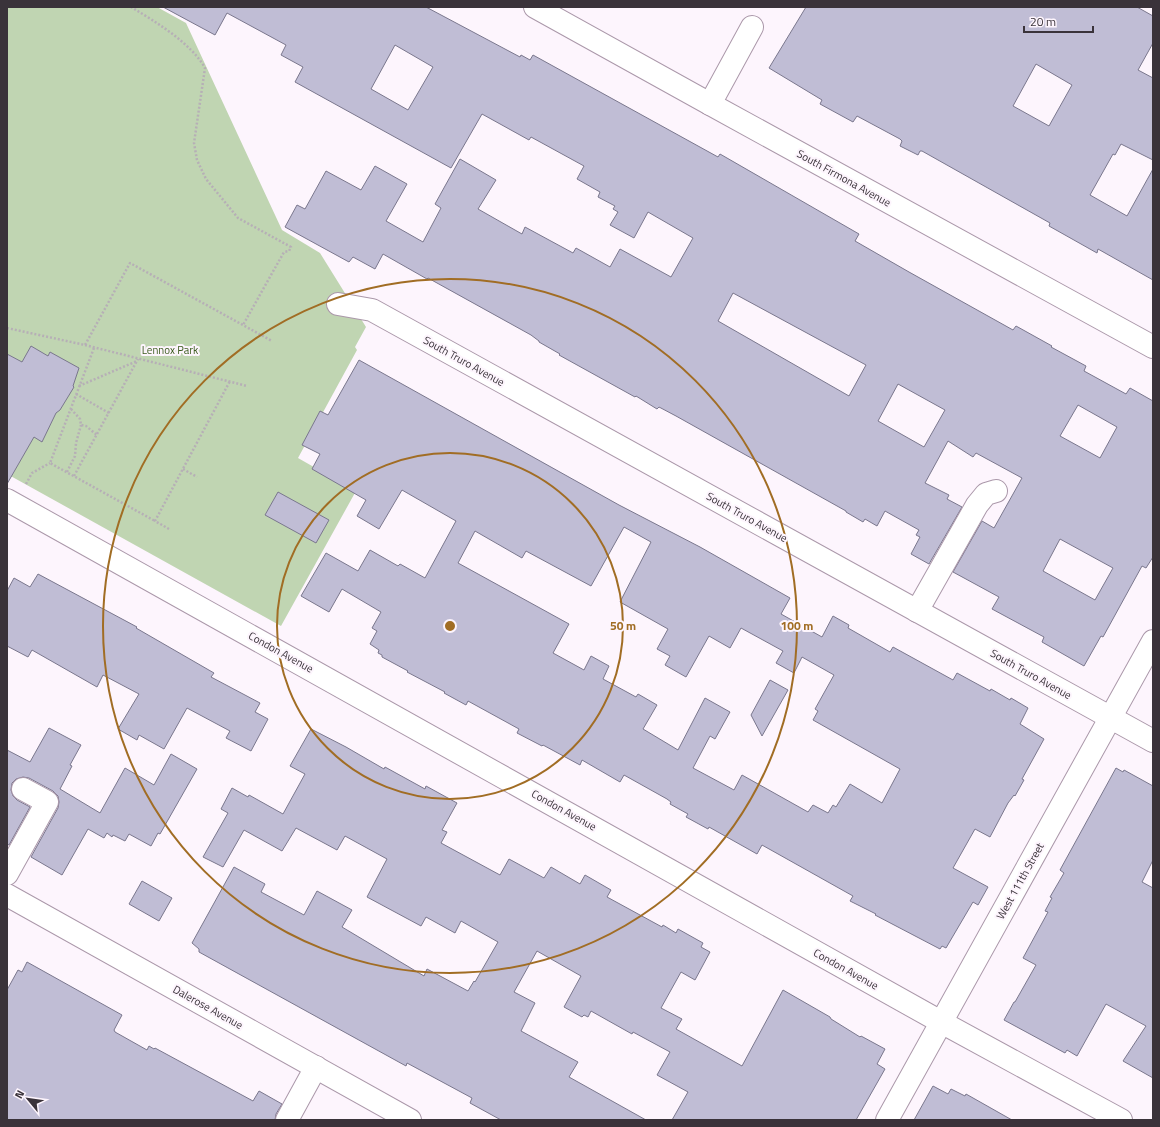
<svg xmlns="http://www.w3.org/2000/svg" width="1160" height="1127" viewBox="0 0 1160 1127" font-family="'Titillium Web',sans-serif">
	<style>
		.green { fill: #c0d5b2 }
		.building { fill: #c0bdd5; stroke: #7a778d; fill-rule: evenodd }
		.lines { fill: none; stroke-linecap: round; stroke-linejoin: round }
		.minor-casing { stroke: #ab98aa; stroke-width: 24 }
		.path { stroke: #b6afb6; stroke-width: 2.5; stroke-dasharray: 2 2; stroke-linecap: butt }
		.minor { stroke: #fff; stroke-width: 22 }
		.ring { fill: none; stroke: #a16d24; stroke-width: 2 }
		.labels { text-anchor: middle; stroke-width: 4; stroke-linejoin: round; paint-order: stroke }
		.street-label { font-size: 11px; fill: #3a333a; stroke: #fdf5fd }
		.park-label { font-size: 11px; fill: #3b5c1e; stroke: #fdf5fd }
		.centre { fill: #a16d24; stroke: #fdf5fd; stroke-width: 2 }
		.ring-label { font-size: 12px; text-anchor: middle; font-weight: bold; fill: #a16d24; stroke: #fdf5fd; stroke-width: 4; stroke-linejoin: round; paint-order: stroke }
	</style>
	<rect width="100%" height="100%" fill="#fdf5fd"/>
	<path class="green" d="M7 7H157L186 23 282 230 320 253 366 327 355 347 357 350 298 458 356 491 281 626 7 474Z"/>
	<g class="building">
		<path d="M163 7H426L520 57 521 55 530 60 533 55 718 157 720 154 859 234 855 241 909 272 1013 330 1016 326 1052 346 1051 347 1086 366 1084 371 1126 394 1130 388 1153 401V557L1146 568 1142 566 1103 637 1101 636 1084 666 1042 642 1044 637 992 609 999 597 953 572 982 521 994 528 1022 478 976 453 973 457 948 441 925 483 949 495 947 499 962 507 929 564 911 554 920 537 916 535 919 530 885 511 877 526 865 519 863 522 846 512V511L676 416 659 407 657 409 636 396 635 397 559 355 560 354 539 342V341L531 335 428 278 427 279 383 254 375 269 353 257 349 262 285 227 297 205 305 209 326 171 361 190 375 166 407 184 386 221 423 242 441 208 435 204 460 159 496 180 478 209 522 234 525 227 573 253 576 248 610 267 620 249 671 277 693 238 648 212 634 238 610 225 618 212 613 209 615 206 598 197 600 192 577 179 584 166 531 137 529 140 482 114 451 168 295 82 303 67 281 55 286 45 227 13 215 35ZM395 45 433 67 408 110 371 89ZM733 293 866 365 849 396 718 321ZM898 384 945 410 924 447 878 421ZM1078 405 1117 427 1100 458 1060 436ZM1060 539 1113 568 1095 600 1043 571Z"/>
		<path d="M806 7H1137L1153 16V43L1138 70 1153 78V160L1121 144 1115 155 1113 154 1090 195 1127 216 1153 169V280L1098 249 1097 253 1049 226 1050 223 922 151H920L918 155 900 146 902 141 900 139 857 116 853 122 820 104 822 100 769 68ZM1036 64 1072 85 1049 126 1013 106Z"/>
		<path d="M31 346 48 356 50 352 79 368 73 386 74 387 60 410 56 413 42 442 34 437 7 484V354L22 362Z"/>
		<path d="M359 360 619 505 700 547 790 598 781 614 822 637 833 616 849 625 848 628 890 652 893 647 953 680 957 673 990 691 991 689 1010 700 1011 698 1028 708 1020 724 1044 739 1022 779 1024 780 1015 796 1014 795 1008 803 990 837 975 829 953 868 988 887 978 905 973 902 946 948 942 946 940 949 875 915 876 914 850 901 853 896 762 845 757 854 709 827 708 829 686 817 688 814 670 804 671 802 667 799 624 775 620 782 582 760 580 765 543 745 542 746 517 733 519 729 468 701 466 705 444 693 445 692 407 672 408 671 382 657V655L378 653 379 650 370 644 377 631 372 628 381 612 342 589 329 612 301 596 326 553 358 571 370 550 398 566 400 564 425 578 456 521 402 490 379 529 357 516 366 500 312 469 320 454 302 445 320 411 328 415ZM624 527 651 542 620 602 668 629 657 649 670 656 665 665 686 677 709 636 730 648 741 628 783 651 776 663 794 673 802 657 834 675 815 709 818 711 813 720 900 769 882 803 850 784 836 807 833 805 828 813 813 805 808 812 742 775 734 790 693 768 710 736 715 739 730 712 705 698 678 750 643 729 657 705 638 694 636 697 603 679 609 666 591 656 584 670 553 653 569 624 458 563 475 531 522 558 526 551 591 586Z"/>
		<path d="M278 492 329 520 316 543 265 515Z"/>
		<path d="M38 574 137 627 136 628 214 673 211 677 260 703 255 712 268 719 251 751 226 738 230 731 187 708 164 749 139 735 137 740 118 729 139 694 103 675 97 687 32 650 28 657 7 646V591L14 578 30 587Z"/>
		<path d="M770 680 788 690 762 736 751 715Z"/>
		<path d="M49 728 81 745 70 765 72 766 60 789 100 813 125 768 154 785 171 754 197 769 160 834 158 833 151 846 129 834 125 841 113 835 112 837 107 833 104 838 88 829 62 875 31 857 58 808 59 802 58 796 53 791 29 778 23 777 16 779 12 783 11 790 13 796 17 800 30 807 9 845 7 844V750L30 762Z"/>
		<path d="M311 729 346 747 384 769 385 767 425 789 426 786 457 803 442 830 447 832 441 843 500 875 509 859 544 878 551 867 580 884 585 875 611 890 607 897 662 927 663 925 676 933 678 929 703 943 701 947 710 952 695 980 681 972 661 1008 682 1019 676 1029 742 1066 783 990 830 1017 831 1019 860 1037 861 1036 885 1049 877 1064 885 1069 856 1120H672L688 1092 657 1075 670 1052 633 1032 632 1034 591 1011 588 1017 584 1015 582 1017 564 1007 581 976 537 951 514 992 535 1003 521 1031 578 1062 569 1077 646 1120H501L470 1103 472 1098 407 1063 406 1066 199 952V949L192 943 234 867 265 884 261 892 304 915 317 891 352 910 342 927 424 976 427 969 468 991 474 981 475 982 498 942 461 921 455 933 426 917 421 926 367 897 387 859 345 836 337 850 296 828 282 851 244 830 223 867 203 857 228 813 221 809 232 788 248 797 249 795 283 814 305 774 290 766Z"/>
		<path d="M1116 768 1123 772 1124 770 1153 786V860L1142 882 1153 888V1078L1123 1061 1146 1026 1106 1004 1077 1056 1067 1050 1065 1053 1004 1020 1014 1002H1015L1036 965 1023 958 1048 912 1045 911 1052 898 1050 897 1064 873 1060 870Z"/>
		<path d="M142 881 172 898 159 921 129 904Z"/>
		<path d="M27 962 122 1015 114 1030 115 1032 147 1050 149 1046 154 1049 155 1048 253 1101 259 1091 282 1104 276 1114 275 1120H7V990L18 970 22 972Z"/>
		<path d="M933 1086 948 1094 951 1089 965 1096 966 1094 1012 1120H914Z"/>
	</g>
	<g class="lines">
		<g class="minor-casing">
			<g id="minor">
				<path d="M535 7 710 104 1153 347"/>
				<path d="M710 104 752 27"/>
				<path d="M338 304 372 310 1153 741"/>
				<path d="M7 500 941 1022 1121 1120"/>
				<path d="M917 611 977 505 986 494 996 491"/>
				<path d="M7 874 47 802 23 789"/>
				<path d="M7 895 410 1120"/>
				<path d="M287 1120 316 1067"/>
				<path d="M887 1120 1153 641"/>
			</g>
		</g>
		<g class="path">
			<path d="M131 7C156 22 191 43 205 68L194 143 197 160 206 179 238 218 291 247 289 251 284 252 243 325"/>
			<path d="M7 328 85 345 130 263 272 341"/>
			<path d="M85 345 247 386"/>
			<path d="M94 348 50 463 155 521"/>
			<path d="M79 386 137 361"/>
			<path d="M76 394 109 413"/>
			<path d="M71 409 80 419 81 425 86 426 97 435"/>
			<path d="M183 469 197 477"/>
			<path d="M67 472 75 456 76 443 81 425"/>
			<path d="M74 476 138 359"/>
			<path d="M26 484 32 473 50 463"/>
			<path d="M169 529 155 521 230 381"/>
		</g>
		<use href="#minor" class="minor"/>
	</g>
	<g class="ring">
		<circle cx="450" cy="626" r="173"/>
		<circle cx="450" cy="626" r="347"/>
	</g>
	<g class="labels">
		<g class="street-label">
			<text transform="translate(844 178) rotate(29)" y="4">South Firmona Avenue</text>
			<text transform="translate(464 361) rotate(29)" y="4">South Truro Avenue</text>
			<text transform="translate(747 517) rotate(29)" y="4">South Truro Avenue</text>
			<text transform="translate(281 652) rotate(29)" y="4">Condon Avenue</text>
			<text transform="translate(1031 674) rotate(29)" y="4">South Truro Avenue</text>
			<text transform="translate(564 810) rotate(29)" y="4">Condon Avenue</text>
			<text transform="translate(1020 881) rotate(-61)" y="4">West 111th Street</text>
			<text transform="translate(846 969) rotate(29)" y="4">Condon Avenue</text>
			<text transform="translate(208 1007) rotate(29)" y="4">Dalerose Avenue</text>
		</g>
		<g class="park-label">
			<text x="170" y="354">Lennox Park</text>
		</g>
	</g>
	<circle cx="450" cy="626" r="6" class="centre"/>
	<g class="ring-label">
		<text x="623" y="630">50 m</text>
		<text x="797" y="630">100 m</text>
	</g>
	<rect width="1160" height="1127" fill="none" stroke="#3a333a" stroke-width="16"/>
	<g transform="translate(28 1099) rotate(299)" stroke="#fdf5fd" stroke-width="3" paint-order="stroke">
	<path d="M0-3L7 15L0 10L-7 15Z" fill="#3a333a"/>
	<text y="-6" font-size="11" font-weight="bold" text-anchor="middle" fill="#3a333a">N</text>
	</g>
	<path d="M1024 26v6h69v-6" fill="none" stroke="#3a333a" stroke-width="2"/>
	<text x="1030" y="26" font-size="12" fill="#3a333a" stroke="#fdf5fd" stroke-width="3" paint-order="stroke">20 m</text>
</svg>
